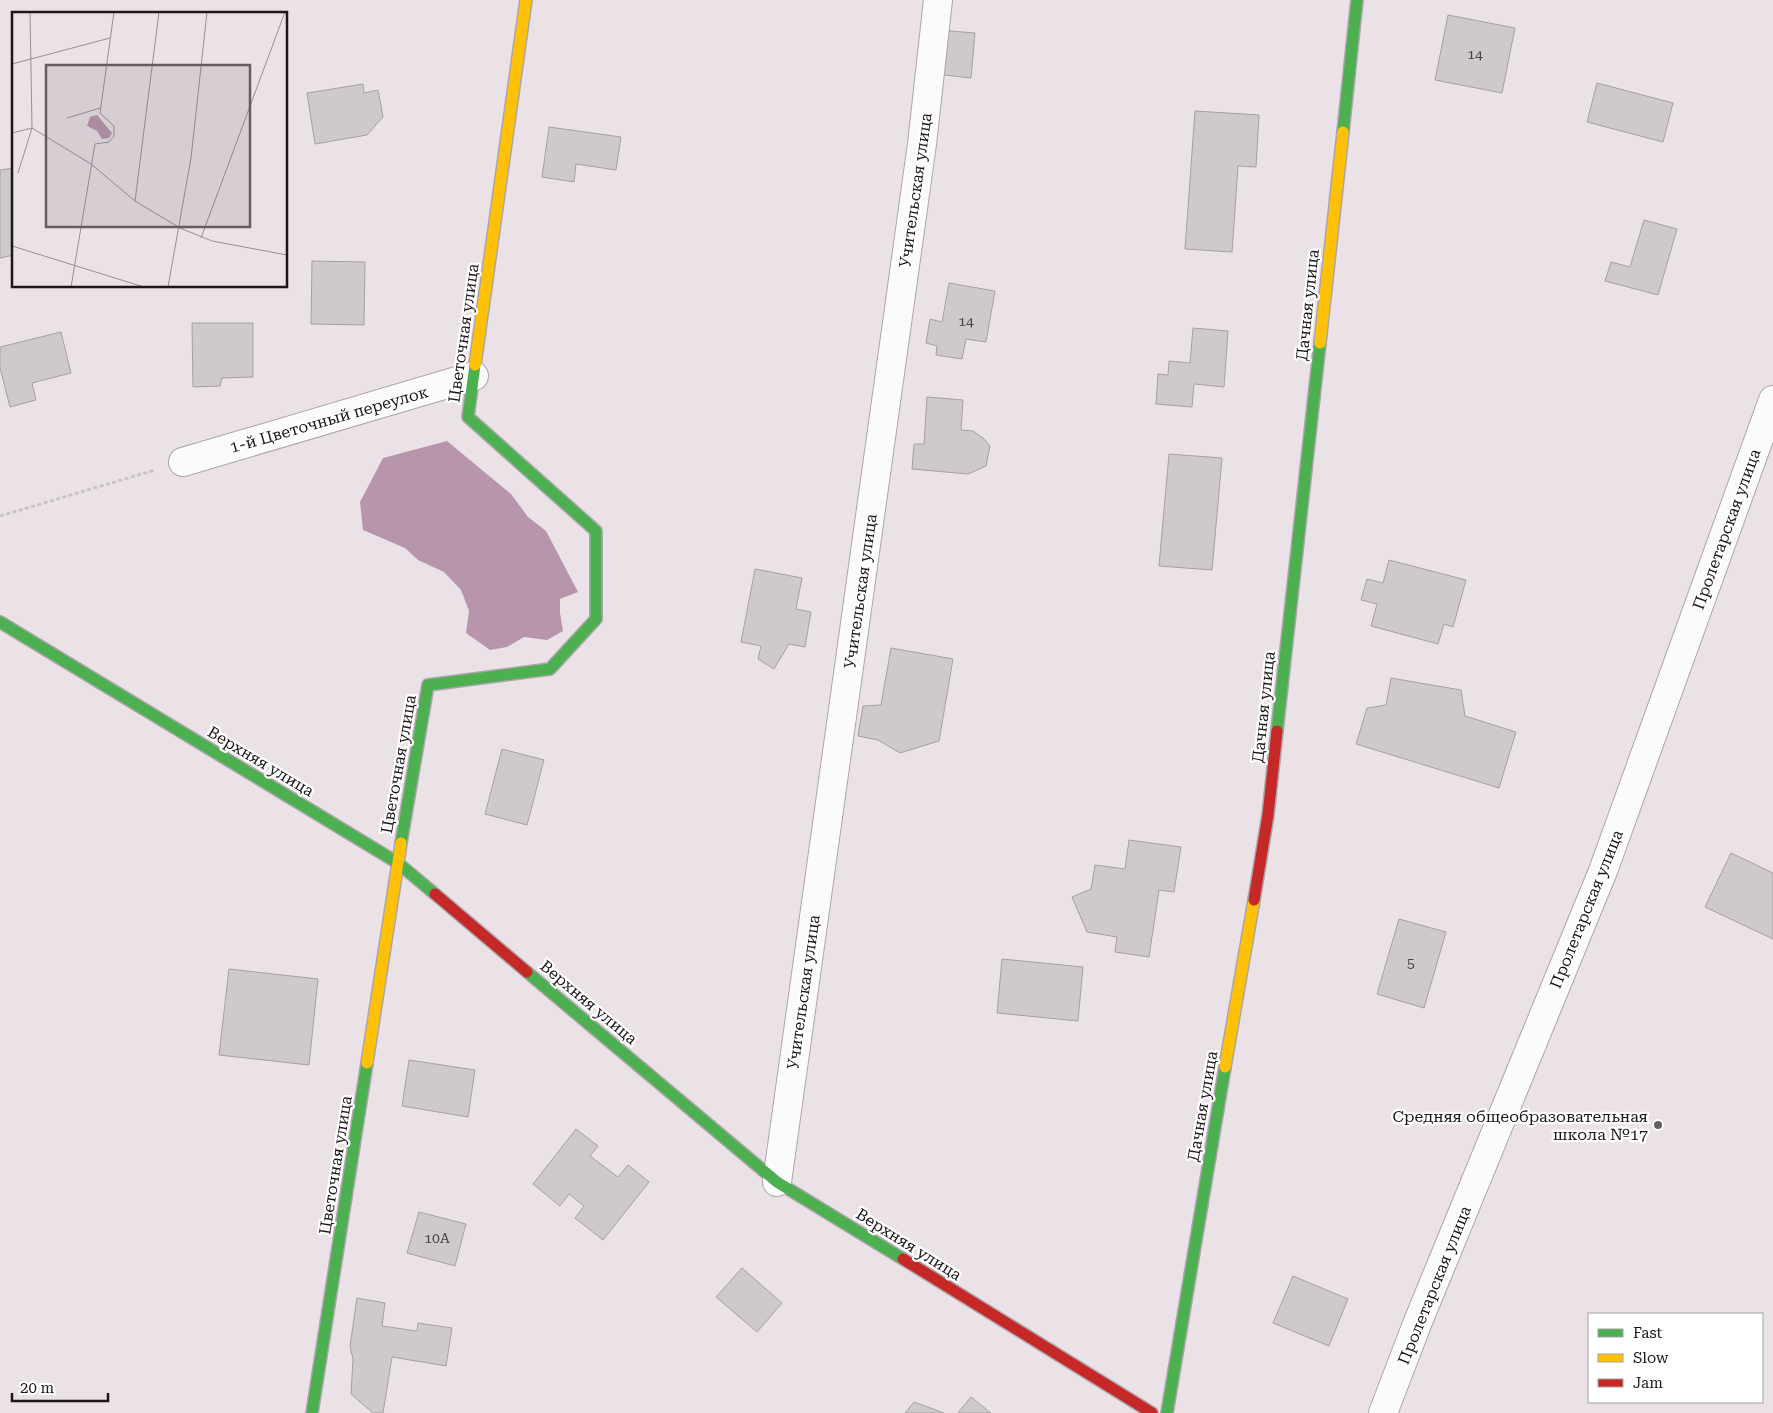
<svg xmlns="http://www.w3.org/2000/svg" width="1773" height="1413" viewBox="0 0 1773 1413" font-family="'Roboto Serif',serif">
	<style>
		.water { fill: #b796ac }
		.building { fill: #cecac9; stroke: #a5a1a1 }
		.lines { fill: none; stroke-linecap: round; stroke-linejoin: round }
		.street-casing { stroke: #aca6aa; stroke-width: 30 }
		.fast-casing { stroke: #aca6aa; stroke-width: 14 }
		.slow-casing { stroke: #aca6aa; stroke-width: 14 }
		.jam-casing { stroke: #aca6aa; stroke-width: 14 }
		.path { stroke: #c7c5c7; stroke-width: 3; stroke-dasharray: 4 2.5; stroke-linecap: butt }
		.street { stroke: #fcfbfb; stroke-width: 28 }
		.fast { stroke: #4caf50; stroke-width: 11 }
		.slow { stroke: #ffc107; stroke-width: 11 }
		.jam { stroke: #c62828; stroke-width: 11 }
		.poi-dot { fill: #645d62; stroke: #fff; stroke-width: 2 }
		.labels { text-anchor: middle; stroke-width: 4.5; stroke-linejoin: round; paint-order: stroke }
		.number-label { font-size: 14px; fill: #484346 }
		.street-label { font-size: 16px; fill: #1c161a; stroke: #fff }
		.poi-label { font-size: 16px; fill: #1c161a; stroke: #fff; text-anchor: end }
		.inset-road { fill: none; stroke: #989095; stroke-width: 1 }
		.view { fill: #645d62; fill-opacity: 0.15; stroke: #645d62; stroke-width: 2.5 }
		.inset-edge { fill: none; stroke: #1c161a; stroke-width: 2.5 }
	</style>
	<rect width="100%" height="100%" fill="#eae2e7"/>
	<path class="water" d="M447 441 511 494 528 517 546 531 578 592 560 599V613L563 631 547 640 524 637 507 647 490 650 466 633 469 611 461 590 444 572 418 560 405 548 363 530 360 502 383 458Z"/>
	<g class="building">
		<path d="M1448 15 1515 28 1502 93 1435 80Z"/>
		<path d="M939 30 975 33 971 78 935 74Z"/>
		<path d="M1597 83 1673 103 1663 142 1587 122Z"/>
		<path d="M363 84 364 93 378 90 383 117 367 135 315 144 307 93Z"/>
		<path d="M1195 111 1259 115 1256 167 1238 166 1232 252 1185 249Z"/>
		<path d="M549 127 621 137 616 170 576 164 574 182 542 177Z"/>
		<path d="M14 168V255L0 258V170Z"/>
		<path d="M1644 220 1677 229 1658 295 1605 281 1611 262 1630 267Z"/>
		<path d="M312 261 365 262 364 325 311 324Z"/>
		<path d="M949 283 995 291 986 342 966 339 962 359 936 355 937 346 926 343 930 319 942 322Z"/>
		<path d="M192 323H253V377L222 378 220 386 193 387Z"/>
		<path d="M1193 328 1228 331 1224 387 1194 384 1192 407 1156 404 1158 374 1168 375 1169 361 1190 363Z"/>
		<path d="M61 332 71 373 32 383 36 400 10 407 0 368V347Z"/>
		<path d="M927 397 963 400 961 430 973 431 983 438 990 446 986 466 968 474 912 469 914 444H924Z"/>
		<path d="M1169 454 1222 458 1212 570 1159 566Z"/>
		<path d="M1389 560 1466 580 1453 627 1444 624 1438 644 1371 626 1377 604 1361 600 1367 579 1383 583Z"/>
		<path d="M755 569 802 578 796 609 811 612 805 647 789 644 774 669 758 659 761 646 741 642Z"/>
		<path d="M891 648 953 659 939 741 900 753 878 740 858 736 863 706 881 705Z"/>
		<path d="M1391 678 1461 690 1465 716 1516 732 1499 788 1356 744 1367 708 1386 705Z"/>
		<path d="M502 749 544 760 527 825 485 814Z"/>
		<path d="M1129 840 1181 847 1174 892 1159 890 1149 957 1115 952 1117 937 1087 932 1072 897 1091 889 1095 865 1125 869Z"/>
		<path d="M1731 853 1773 873V939L1705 907Z"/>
		<path d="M1399 919 1446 932 1424 1008 1377 994Z"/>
		<path d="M1002 959 1083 967 1078 1021 997 1013Z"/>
		<path d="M229 969 318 979 309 1065 219 1055Z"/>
		<path d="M409 1060 475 1070 468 1117 402 1106Z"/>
		<path d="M576 1129 598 1146 590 1156 618 1177 628 1165 649 1182 603 1240 575 1218 584 1206 569 1194 560 1206 533 1184Z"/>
		<path d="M419 1212 466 1224 455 1266 407 1253Z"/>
		<path d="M742 1268 782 1303 757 1332 716 1297Z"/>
		<path d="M1293 1276 1348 1299 1329 1346 1273 1323Z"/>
		<path d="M357 1298 385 1303 382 1326 417 1331 418 1323 452 1328 446 1366 392 1357 383 1413H373L351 1394 353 1359 350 1346Z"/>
		<path d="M971 1397 991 1413H958Z"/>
		<path d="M914 1402 944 1413H905Z"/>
	</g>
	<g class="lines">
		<g class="street-casing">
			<g id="street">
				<path d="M183 462 474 376"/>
				<path d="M777 1182 922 144 938 0"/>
				<path d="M1383 1413 1417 1324 1603 871 1773 400"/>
			</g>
		</g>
		<g class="fast-casing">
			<g id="fast">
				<path d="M1343 132 1357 0"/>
				<path d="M0 622 398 863 435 894"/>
				<path d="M1277 731 1320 343"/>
				<path d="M401 843 428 685 550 669 596 619V531L468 417 475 365"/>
				<path d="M527 972 777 1182 903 1259"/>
				<path d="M312 1413 367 1063"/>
				<path d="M1167 1413 1225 1067"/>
			</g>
		</g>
		<g class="slow-casing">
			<g id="slow">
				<path d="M1320 343 1343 132"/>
				<path d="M475 365 526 0"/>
				<path d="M367 1063 401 843"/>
				<path d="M1225 1067 1254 900"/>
			</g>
		</g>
		<g class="jam-casing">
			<g id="jam">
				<path d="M435 894 527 972"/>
				<path d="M1254 900 1268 815 1277 731"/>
				<path d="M903 1259 1152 1413"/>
			</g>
		</g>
		<path class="path" d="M0 516 155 470"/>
		<use href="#street" class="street"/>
		<use href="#fast" class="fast"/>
		<use href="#slow" class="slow"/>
		<use href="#jam" class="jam"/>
	</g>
	<circle class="poi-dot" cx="1658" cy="1125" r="5"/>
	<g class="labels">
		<g class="number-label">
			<text x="1475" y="59">14</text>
			<text x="966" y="326">14</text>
			<text x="1411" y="968">5</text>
			<text x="437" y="1243">10А</text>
		</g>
		<g class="street-label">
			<text transform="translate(915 190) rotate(-82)" y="6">Учительская улица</text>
			<text transform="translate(1307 305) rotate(-84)" y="6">Дачная улица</text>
			<text transform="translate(463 333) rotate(-82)" y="6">Цветочная улица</text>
			<text transform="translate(329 419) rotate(-16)" y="6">1-й Цветочный переулок</text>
			<text transform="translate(1726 529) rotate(-70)" y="6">Пролетарская улица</text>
			<text transform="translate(860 591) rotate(-82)" y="6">Учительская улица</text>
			<text transform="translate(1263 707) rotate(-84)" y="6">Дачная улица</text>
			<text transform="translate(261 761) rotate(31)" y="6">Верхняя улица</text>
			<text transform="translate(398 764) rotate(-80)" y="6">Цветочная улица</text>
			<text transform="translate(1586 909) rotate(-68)" y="6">Пролетарская улица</text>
			<text transform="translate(803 992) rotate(-82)" y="6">Учительская улица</text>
			<text transform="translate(589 1002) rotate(40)" y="6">Верхняя улица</text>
			<text transform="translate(1202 1106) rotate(-80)" y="6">Дачная улица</text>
			<text transform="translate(335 1165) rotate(-81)" y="6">Цветочная улица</text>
			<text transform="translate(909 1244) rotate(32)" y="6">Верхняя улица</text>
			<text transform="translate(1434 1285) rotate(-68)" y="6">Пролетарская улица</text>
		</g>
		<g class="poi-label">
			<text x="1648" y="1122">Средняя общеобразовательная<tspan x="1648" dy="18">школа №17</tspan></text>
		</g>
	</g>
	<g transform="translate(12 12)">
		<rect width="275" height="275" fill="#eae2e7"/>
		<path d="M85 103 100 121 97 126 90 127 85 119 75 114 78 105Z" fill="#b796ac"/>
		<path class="inset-road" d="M0 52 98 26M55 106 88 96M20 116 79 152 123 189 168 216 200 229 275 243M0 121 20 116M6 161 20 116 18 0M123 189 147 0M189 226 273 0M0 234 132 275M59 275 83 132 97 130 102 124V114L88 101 102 0M156 275 179 146 195 0"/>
		<path class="view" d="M34 53H238V215H34Z"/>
		<rect width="275" height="275" class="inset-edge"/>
	</g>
	<rect x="1588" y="1313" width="175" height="90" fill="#ffffff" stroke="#a4a2a3"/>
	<rect x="1598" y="1329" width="25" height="8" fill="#4caf50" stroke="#a4a2a3"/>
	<text x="1633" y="1338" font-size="15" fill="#1c161a">Fast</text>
	<rect x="1598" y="1354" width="25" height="8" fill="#ffc107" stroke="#a4a2a3"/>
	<text x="1633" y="1363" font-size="15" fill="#1c161a">Slow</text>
	<rect x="1598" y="1379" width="25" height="8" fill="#c62828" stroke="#a4a2a3"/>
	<text x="1633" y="1388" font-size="15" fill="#1c161a">Jam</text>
	<path d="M12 1393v8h96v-8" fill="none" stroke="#1c161a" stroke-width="2.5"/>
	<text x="20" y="1393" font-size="15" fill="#1c161a" stroke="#ffffff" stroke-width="4" paint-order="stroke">20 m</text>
</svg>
